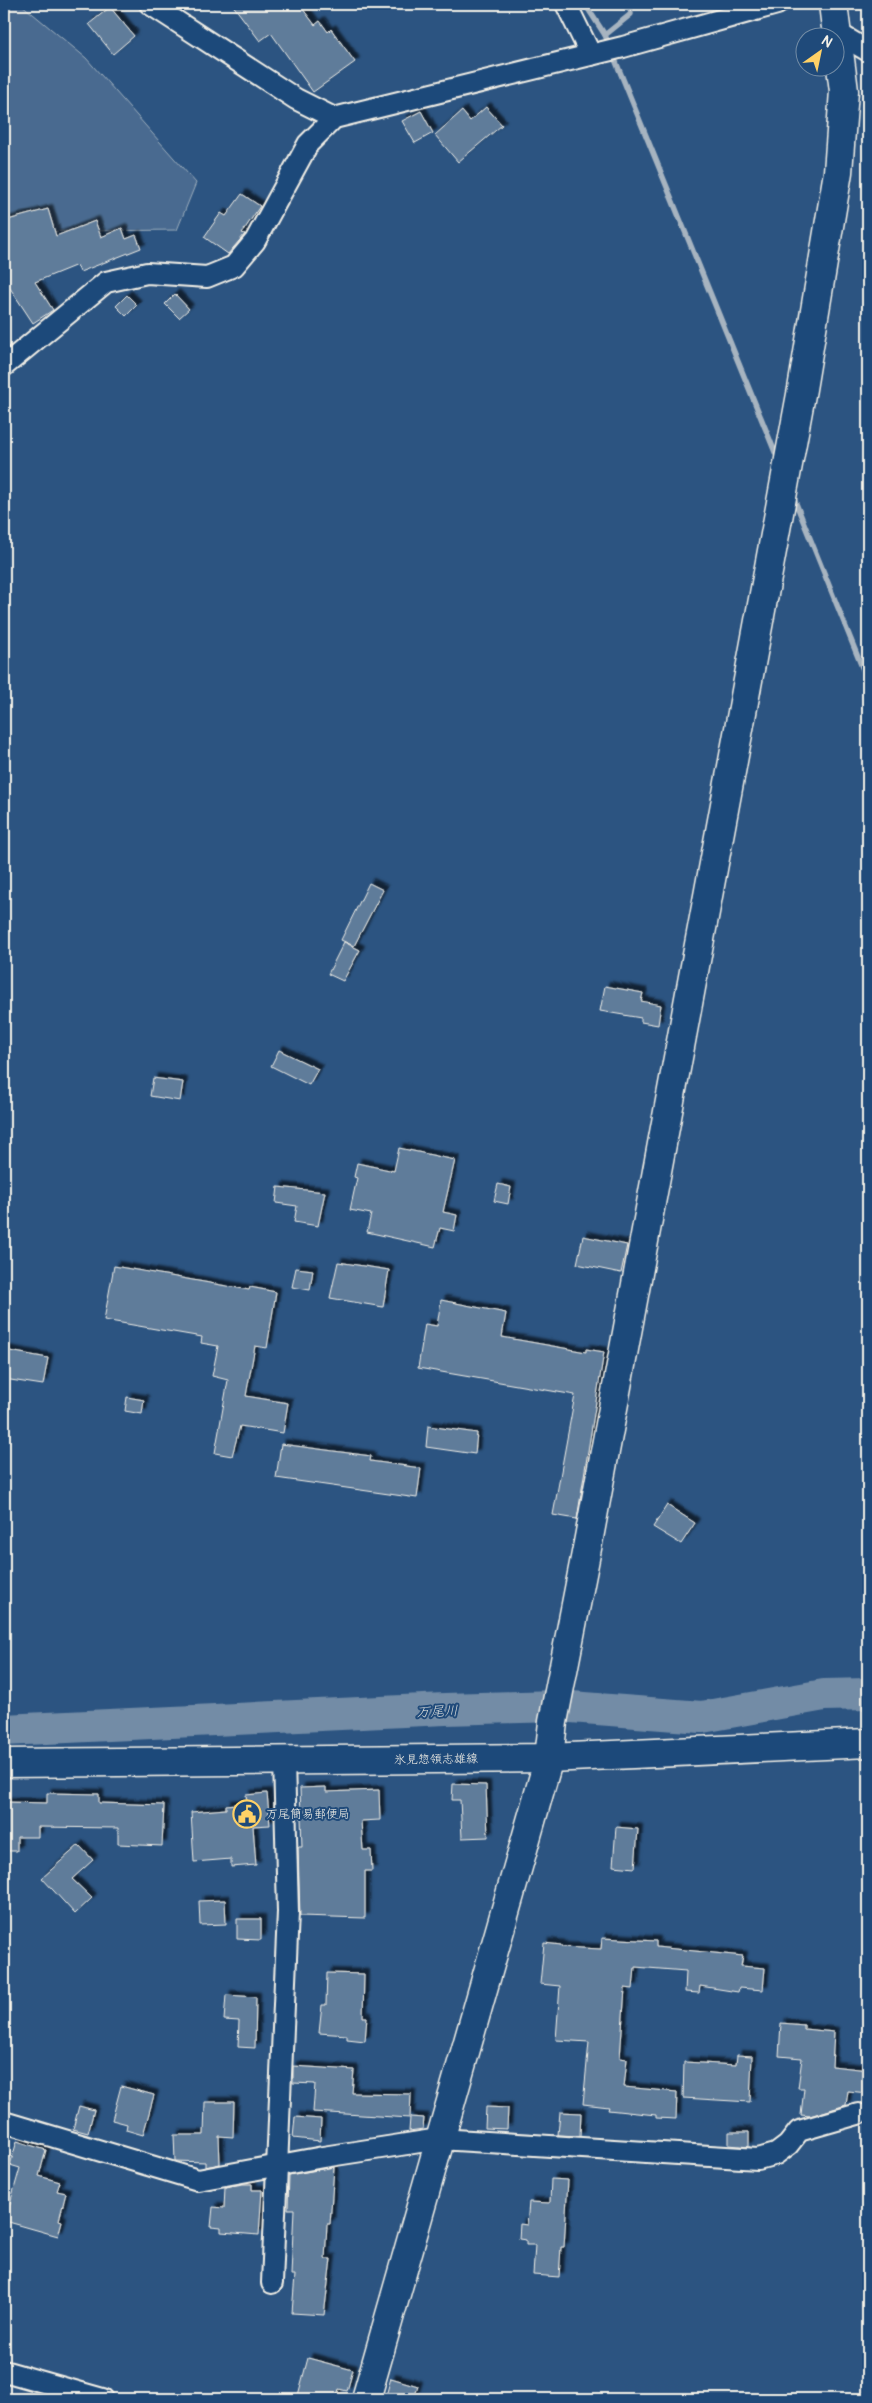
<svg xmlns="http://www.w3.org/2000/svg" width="872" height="2403" viewBox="0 0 872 2403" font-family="Pangolin,'Klee One',sans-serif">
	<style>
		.green { fill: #496b90; stroke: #9eaebc }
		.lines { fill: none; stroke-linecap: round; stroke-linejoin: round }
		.stream { stroke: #a7b4c0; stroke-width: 5.5 }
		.river { stroke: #738ca6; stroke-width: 32 }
		.building { fill: #5e7b9a; stroke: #f4f1e8; filter: url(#shadow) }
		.street-casing { stroke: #f4f1e8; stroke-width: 24 }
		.secondary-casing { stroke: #f4f1e8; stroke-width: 31 }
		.primary-casing { stroke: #f4f1e8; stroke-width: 31 }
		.street { stroke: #1f4a7a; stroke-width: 20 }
		.secondary { stroke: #1f4a7a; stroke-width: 28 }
		.primary { stroke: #1f4a7a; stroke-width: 28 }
		.labels { text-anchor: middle; stroke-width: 4; stroke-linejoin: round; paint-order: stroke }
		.street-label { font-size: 12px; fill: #f4f1e8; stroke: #1f4a7a }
		.poi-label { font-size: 12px; fill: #f4f1e8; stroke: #1f4a7a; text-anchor: start }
		.water-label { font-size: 14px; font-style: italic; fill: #dadddb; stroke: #1f4a7a }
	</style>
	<defs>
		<filter id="shadow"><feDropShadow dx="4.5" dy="-4.5" stdDeviation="1" flood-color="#0009"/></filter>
	</defs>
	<rect width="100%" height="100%" fill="#2c5481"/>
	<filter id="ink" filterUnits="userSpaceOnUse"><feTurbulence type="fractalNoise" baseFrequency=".02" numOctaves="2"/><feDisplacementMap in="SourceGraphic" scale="10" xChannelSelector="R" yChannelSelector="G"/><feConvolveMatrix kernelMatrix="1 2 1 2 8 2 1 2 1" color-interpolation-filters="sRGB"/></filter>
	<g filter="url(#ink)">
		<path class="green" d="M4 4H21L86 58 196 183 177 230 4 232Z"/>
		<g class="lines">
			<g class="stream">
				<path d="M585 4 605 35 779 462"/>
				<path d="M605 35 631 14 629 4"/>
				<path d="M793 496 868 682"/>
			</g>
			<path class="river" d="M4 1730 445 1709 558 1706 702 1717 824 1695 868 1694"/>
		</g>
		<g class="building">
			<path d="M232 4H299L315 25 320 21 328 32 331 29 355 62 313 92 271 33 260 41Z"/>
			<path d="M110 7 134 36 113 54 89 24Z"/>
			<path d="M486 107 502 125 458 162 435 135 462 111 470 121Z"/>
			<path d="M421 111 433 133 415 143 402 121Z"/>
			<path d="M242 194 260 206 242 233 245 234 228 254 204 237 221 213 226 216Z"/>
			<path d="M48 209 56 236 95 221 101 237 122 228 126 239 136 235 141 248 80 272 77 265 35 282 53 310 33 323 4 279V221Z"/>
			<path d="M175 294 189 309 179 318 165 304Z"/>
			<path d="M127 295 137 305 126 316 116 306Z"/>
			<path d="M369 883 383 890 354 946 341 940Z"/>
			<path d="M344 942 360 950 343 981 328 974Z"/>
			<path d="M605 986 643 993 641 1001 661 1005 658 1025 641 1022V1018L600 1011Z"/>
			<path d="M279 1050 318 1069 309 1085 271 1066Z"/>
			<path d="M153 1078 183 1082 180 1101 150 1096Z"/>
			<path d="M399 1148 455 1160 443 1212 457 1215 454 1231 440 1228 435 1247 367 1232 371 1214 350 1210 357 1178 354 1177 357 1163 394 1171Z"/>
			<path d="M498 1184 511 1187 508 1204 494 1201Z"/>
			<path d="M278 1187 325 1192 318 1226 294 1222 297 1206 276 1203Z"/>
			<path d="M583 1236 627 1245 621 1273 577 1264Z"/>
			<path d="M338 1262 389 1270 383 1307 330 1298Z"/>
			<path d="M114 1266 249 1290 250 1287 276 1292 267 1348 255 1346 246 1396 288 1403 283 1433 240 1426 232 1456 215 1453 228 1380 212 1376 218 1346 201 1343 202 1337 104 1320Z"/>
			<path d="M296 1268 313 1270 310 1290 292 1287Z"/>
			<path d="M441 1300 506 1313 502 1337 586 1352V1349L604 1352 577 1519 553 1515 575 1395 418 1368 425 1324 437 1326Z"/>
			<path d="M4 1350 48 1358 43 1385 4 1379Z"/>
			<path d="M127 1397 144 1400 142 1414 125 1411Z"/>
			<path d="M428 1426 477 1433 475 1454 426 1447Z"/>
			<path d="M281 1444 371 1456 370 1461 421 1468 417 1498 276 1478Z"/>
			<path d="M667 1505 695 1523 681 1544 653 1527Z"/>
			<path d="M453 1784 486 1785 488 1837 462 1838 460 1800H452Z"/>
			<path d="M326 1787V1792L379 1790 380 1820 361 1821 363 1850H371L372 1871H365V1918L300 1916 298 1847H302L300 1788Z"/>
			<path d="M47 1793 99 1794V1803L164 1805 162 1846 118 1844V1828L38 1827V1837H17V1851H4V1802L47 1803Z"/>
			<path d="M267 1793 270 1825 253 1826 256 1865 231 1867V1859L194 1862 191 1812 226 1809V1805L247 1803 246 1795Z"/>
			<path d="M616 1827 638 1829 635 1868 613 1866Z"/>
			<path d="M79 1845 93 1860 72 1879 92 1898 75 1914 42 1878Z"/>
			<path d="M225 1900 226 1924 200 1925 199 1901Z"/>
			<path d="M237 1919H261V1940L237 1939Z"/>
			<path d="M602 1938 656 1941V1947L743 1956 741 1966 765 1968 763 1990 739 1988 738 1992 700 1986 699 1993 685 1992 686 1971 635 1967 633 1989 625 1988 620 2058 627 2059 624 2087 677 2092 676 2119 656 2118V2115L608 2110 609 2107 583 2104 589 2042 556 2040 560 1986 540 1984 544 1943 561 1945V1947L601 1949Z"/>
			<path d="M327 1973 364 1974 363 2017H367L365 2041 347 2039V2035L319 2033 322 2005H326Z"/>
			<path d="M226 1995 256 1997 255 2048 238 2047 239 2021 224 2020Z"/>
			<path d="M781 2023 804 2025V2029L834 2032 832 2066 868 2070V2093L848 2091 846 2105 810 2116 801 2115 804 2088H798L802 2058 779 2056Z"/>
			<path d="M737 2055 752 2056 750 2102 683 2098 684 2062 736 2065Z"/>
			<path d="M293 2066 354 2070 352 2093 411 2094 410 2117 424 2118 423 2129 409 2131 410 2118 313 2112 315 2084 293 2083Z"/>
			<path d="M121 2086 154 2095 143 2135 126 2130 127 2124 112 2120Z"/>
			<path d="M205 2102H234L233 2137 219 2136 220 2164 205 2167V2162L175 2161 174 2135H204Z"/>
			<path d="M79 2106 94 2110 88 2133 73 2129Z"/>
			<path d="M486 2107 508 2108 507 2129 485 2128Z"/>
			<path d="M560 2112 581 2113 580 2136 558 2135Z"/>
			<path d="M295 2117 321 2119 320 2141 293 2138Z"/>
			<path d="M729 2132H749V2147L729 2145Z"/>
			<path d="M17 2141 46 2150 39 2176 60 2182 57 2191 66 2193 59 2220 62 2221 58 2236 5 2221 20 2168 10 2165Z"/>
			<path d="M334 2167 330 2224H327L325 2259H331L324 2315 292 2313 295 2275H291L294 2209H288L289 2175Z"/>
			<path d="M551 2179 568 2180 564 2247H561L559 2277 533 2275 535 2245H526V2240L519 2239 520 2224 527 2225 529 2202 550 2203Z"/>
			<path d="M243 2184H252V2190H262L259 2235 221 2232V2228L211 2227 213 2207 224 2208 225 2187Z"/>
			<path d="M308 2358 353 2370 347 2391 339 2389 336 2399H297Z"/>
			<path d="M391 2378 418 2386 414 2399H385Z"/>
		</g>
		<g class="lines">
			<g class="street-casing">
				<g id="street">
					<path d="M150 4 296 99 334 118"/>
					<path d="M566 4 591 55"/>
					<path d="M836 32 868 51"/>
					<path d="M4 366 106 282 147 273 207 277 234 266 255 241 308 144 334 118 623 47 777 4"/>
					<path d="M4 2122 198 2180 323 2157 439 2139 758 2159 776 2154 788 2145 799 2131 858 2114"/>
					<path d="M272 2283 288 1912 284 1760"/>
					<path d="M4 2371 103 2399"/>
				</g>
			</g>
			<g class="secondary-casing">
				<path id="secondary" d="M366 2399 549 1758 553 1722 588 1543 802 389 838 172 844 91 833 4"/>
			</g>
			<g class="primary-casing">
				<path id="primary" d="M4 1763 549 1758 868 1743"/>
			</g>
			<use href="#street" class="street"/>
			<use href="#secondary" class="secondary"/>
			<use href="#primary" class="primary"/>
		</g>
	</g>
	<defs>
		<g id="civic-ring" transform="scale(1.4375)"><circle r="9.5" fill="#1f4a7a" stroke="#ffd166" stroke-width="1.5"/><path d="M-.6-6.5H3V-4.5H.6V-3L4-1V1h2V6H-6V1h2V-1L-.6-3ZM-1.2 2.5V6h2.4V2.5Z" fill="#ffd166"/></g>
	</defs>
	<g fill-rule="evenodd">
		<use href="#civic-ring" x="247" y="1814"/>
	</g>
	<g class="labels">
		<g class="street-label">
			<text transform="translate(436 1759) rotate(-1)" y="4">氷見惣領志雄線</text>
		</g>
		<g class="poi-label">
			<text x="266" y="1818">万尾簡易郵便局</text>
		</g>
		<g class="water-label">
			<text transform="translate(437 1711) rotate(-2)" y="5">万尾川</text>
		</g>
	</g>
	<rect width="872" height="2403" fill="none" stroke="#1f4a7a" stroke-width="20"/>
	<rect x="10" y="10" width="852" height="2383" fill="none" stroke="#f4f1e8" stroke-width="2" filter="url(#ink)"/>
	<g transform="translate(820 52) rotate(33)"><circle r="24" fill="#1f4a7a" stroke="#748da6"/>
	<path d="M0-4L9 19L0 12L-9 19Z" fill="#ffd166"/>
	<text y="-8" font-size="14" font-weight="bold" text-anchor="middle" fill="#f4f1e8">N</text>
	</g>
</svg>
